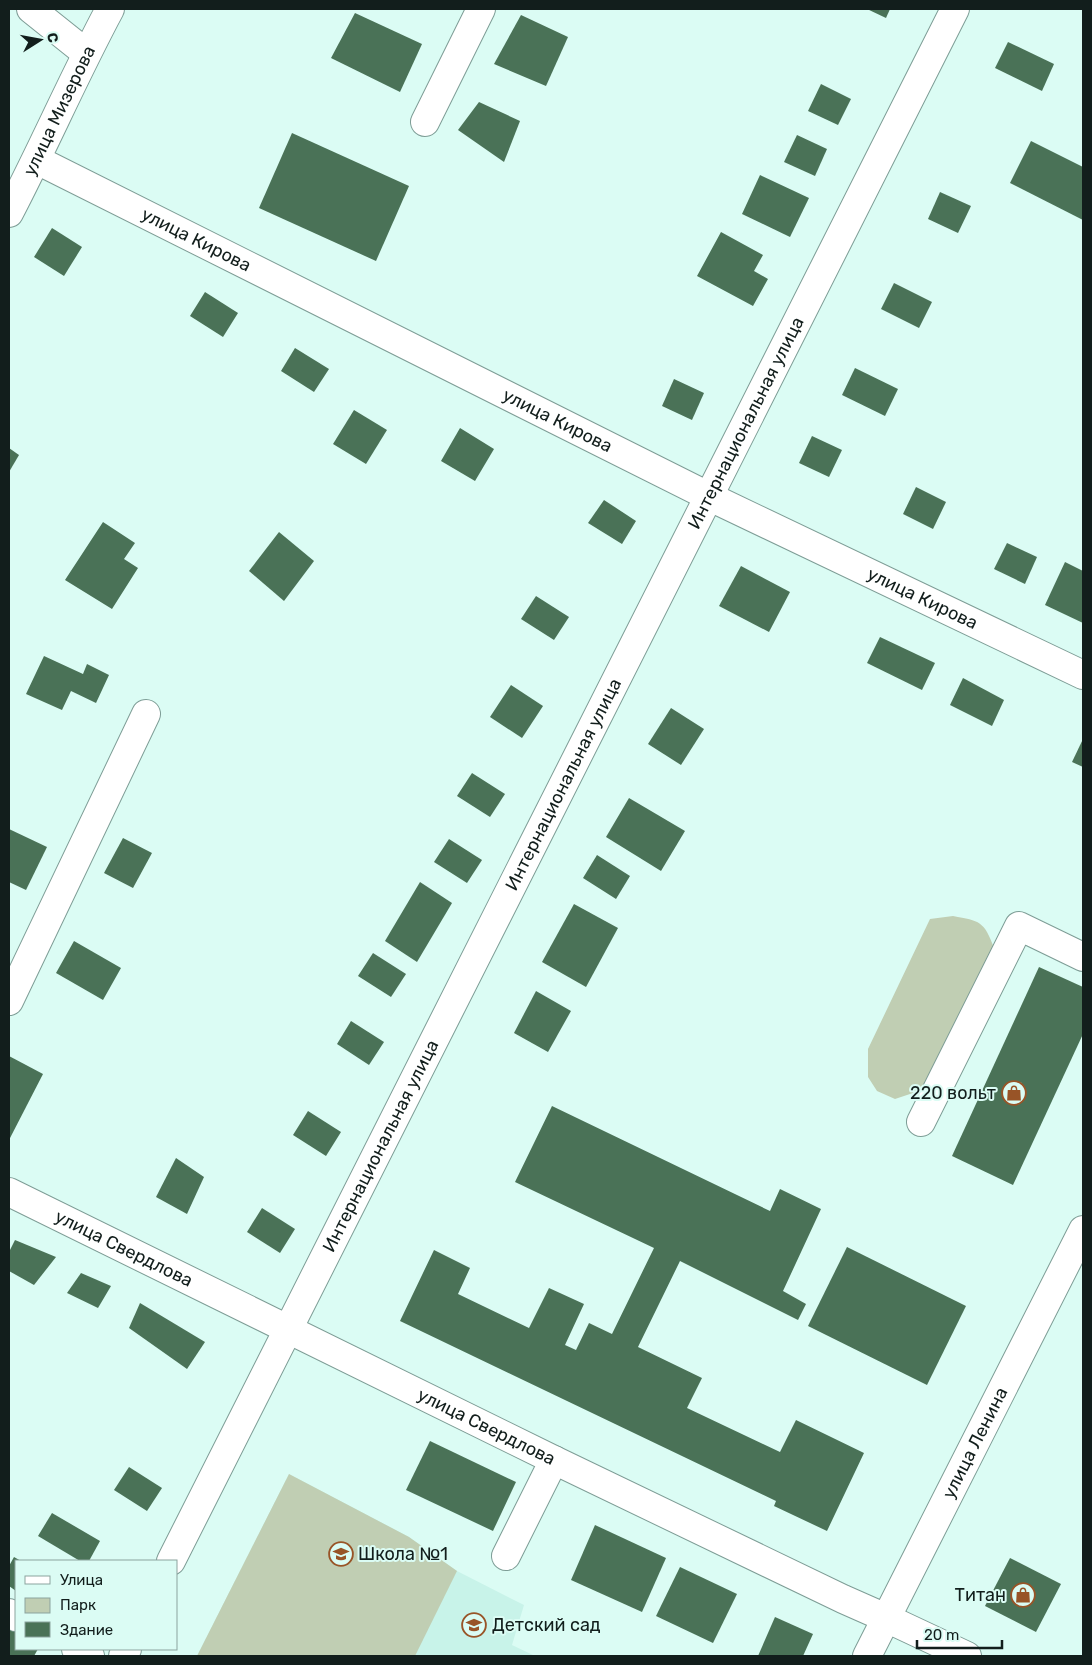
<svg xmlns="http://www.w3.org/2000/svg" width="1092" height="1665" viewBox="0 0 1092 1665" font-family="Rubik,sans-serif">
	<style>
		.built { fill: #c8f3e9 }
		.green { fill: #c0ceb3 }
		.building { fill: #4a7257 }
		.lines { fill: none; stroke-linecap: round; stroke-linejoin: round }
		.minor-casing { stroke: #7e9d96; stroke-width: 30 }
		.major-casing { stroke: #7e9d96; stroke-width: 30 }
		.minor { stroke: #fff; stroke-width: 28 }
		.major { stroke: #fff; stroke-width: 28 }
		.labels { text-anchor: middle; stroke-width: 4; stroke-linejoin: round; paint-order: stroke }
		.street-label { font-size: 18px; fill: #121e1c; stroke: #dbfcf4 }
		.poi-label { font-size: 18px; fill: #121e1c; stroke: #dbfcf4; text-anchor: end }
	</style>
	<rect width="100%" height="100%" fill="#dbfcf4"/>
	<path class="built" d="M289 1474 409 1537 457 1571 524 1605 512 1645 535 1656H197Z"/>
	<g class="green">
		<path d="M953 916C980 921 984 921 994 948L922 1090 895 1099 877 1091 868 1077V1049L930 919Z"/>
		<path d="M289 1474 409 1537 457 1571 415 1656H197Z"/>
	</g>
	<g class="building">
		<path d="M867 9H890L886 18Z"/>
		<path d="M355 13 422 44 400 92 331 58Z"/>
		<path d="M521 15 568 37 546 86 494 64Z"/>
		<path d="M1008 42 1054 64 1042 91 995 68Z"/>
		<path d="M821 84 851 99 838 125 808 111Z"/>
		<path d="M479 102 520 121 504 162 458 130Z"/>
		<path d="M292 133 409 186 376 261 259 208Z"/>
		<path d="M797 135 827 149 815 176 784 162Z"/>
		<path d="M1031 141 1083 167V220L1010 183Z"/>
		<path d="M760 175 809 198 790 237 742 214Z"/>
		<path d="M940 192 971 206 958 233 928 219Z"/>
		<path d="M52 228 82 247 64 276 34 257Z"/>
		<path d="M721 232 763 255 754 271 768 279 753 306 697 276Z"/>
		<path d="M894 283 932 302 919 328 881 309Z"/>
		<path d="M205 292 238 313 223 337 190 316Z"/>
		<path d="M295 348 329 369 314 392 281 371Z"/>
		<path d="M855 368 898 389 885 416 842 395Z"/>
		<path d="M674 379 704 393 692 420 662 406Z"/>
		<path d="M354 410 387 430 366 464 333 444Z"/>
		<path d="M460 428 494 449 475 481 441 461Z"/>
		<path d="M812 436 842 450 829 477 799 463Z"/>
		<path d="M9 448 19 455 9 472Z"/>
		<path d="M916 487 946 502 933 529 903 514Z"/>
		<path d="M604 500 636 521 622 544 588 523Z"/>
		<path d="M103 522 135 543 124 559 138 568 112 609 65 580Z"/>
		<path d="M279 532 314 561 284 601 249 571Z"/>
		<path d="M1007 543 1037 557 1025 584 994 569Z"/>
		<path d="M1065 562 1083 571V623L1045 605Z"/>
		<path d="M741 566 790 592 769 632 719 606Z"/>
		<path d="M536 596 569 617 554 640 521 619Z"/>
		<path d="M880 637 935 663 922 690 867 663Z"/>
		<path d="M44 656 83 674 87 664 109 675 96 703 71 691 62 710 26 694Z"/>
		<path d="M963 678 1004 700 992 726 950 705Z"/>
		<path d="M511 685 543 706 522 738 490 717Z"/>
		<path d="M671 708 704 729 681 765 648 744Z"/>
		<path d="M1083 739V767L1072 762Z"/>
		<path d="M472 773 505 794 490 817 457 796Z"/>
		<path d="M629 798 685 831 661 871 606 837Z"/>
		<path d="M9 829 47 847 26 890 9 882Z"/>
		<path d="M123 838 152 853 133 888 104 873Z"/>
		<path d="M449 839 482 860 467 883 434 862Z"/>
		<path d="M597 855 630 876 616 899 583 878Z"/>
		<path d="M420 882 452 903 417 962 385 941Z"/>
		<path d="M574 904 618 928 586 987 542 962Z"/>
		<path d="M74 941 121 968 103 1000 56 973Z"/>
		<path d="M373 953 406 974 391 997 358 976Z"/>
		<path d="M1039 967 1083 987V1034L1013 1185 952 1156Z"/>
		<path d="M536 991 571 1011 548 1052 514 1033Z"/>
		<path d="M351 1021 384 1042 369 1065 337 1044Z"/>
		<path d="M9 1056 43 1074 9 1140Z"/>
		<path d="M552 1106 770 1211 780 1189 821 1209 783 1291 806 1304 798 1320 680 1261 638 1347 702 1378 687 1408 780 1452 796 1420 864 1453 827 1531 774 1506 776 1501 400 1321 434 1250 470 1268 458 1294 529 1328 549 1288 584 1304 565 1345 576 1350 589 1323 612 1334 654 1248 515 1182Z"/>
		<path d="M308 1111 341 1132 326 1156 293 1135Z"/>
		<path d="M176 1158 204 1177 187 1214 156 1197Z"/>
		<path d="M262 1208 295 1229 280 1253 247 1232Z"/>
		<path d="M15 1240 56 1257 34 1285 9 1271V1252Z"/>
		<path d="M847 1247 966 1306 927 1385 808 1326Z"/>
		<path d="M81 1273 111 1286 98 1308 67 1293Z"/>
		<path d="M140 1303 205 1342 187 1369 129 1328Z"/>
		<path d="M430 1441 516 1482 493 1531 406 1490Z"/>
		<path d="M129 1467 162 1488 147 1511 114 1490Z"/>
		<path d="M52 1513 100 1541 89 1561H80L38 1536Z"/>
		<path d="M595 1525 666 1558 642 1612 571 1580Z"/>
		<path d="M14 1557 21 1561H16V1591L9 1586V1566Z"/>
		<path d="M1010 1558 1061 1584 1036 1632 985 1606Z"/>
		<path d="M680 1567 737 1594 713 1643 656 1616Z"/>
		<path d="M775 1617 813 1634 803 1656H758Z"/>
		<path d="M9 1619 16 1623V1649H38L34 1656H9Z"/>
	</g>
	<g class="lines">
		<g class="minor-casing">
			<g id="minor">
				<path d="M31 9 86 53"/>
				<path d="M425 122 481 9"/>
				<path id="s1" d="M37 160 710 497 1083 675"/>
				<path id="s2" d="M9 213C44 146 74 76 110 9"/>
				<path d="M9 1001 146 714"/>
				<path d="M921 1122 1019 926 1083 957"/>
				<path id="s3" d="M9 1192 554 1460 843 1599 886 1618 967 1656"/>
				<path d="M506 1556 554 1460"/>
				<path d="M9 1613 16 1617"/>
				<path d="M76 1649 90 1656"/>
			</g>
		</g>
		<g class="major-casing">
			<g id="major">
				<path id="s4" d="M171 1561 955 9"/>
				<path d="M123 1656 127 1649"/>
				<path id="s5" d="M867 1656 1083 1230"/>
			</g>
		</g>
		<use href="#minor" class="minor"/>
		<use href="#major" class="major"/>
	</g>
	<defs>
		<g id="shop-ring" transform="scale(1.25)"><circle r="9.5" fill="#dbfcf4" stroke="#985427" stroke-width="1.5"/><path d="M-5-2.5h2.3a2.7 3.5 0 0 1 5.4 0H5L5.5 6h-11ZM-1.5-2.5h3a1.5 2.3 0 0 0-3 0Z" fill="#985427"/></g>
		<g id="school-ring" transform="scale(1.25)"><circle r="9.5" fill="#dbfcf4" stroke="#985427" stroke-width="1.5"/><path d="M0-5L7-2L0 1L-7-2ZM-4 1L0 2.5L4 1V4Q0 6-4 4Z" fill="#985427"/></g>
	</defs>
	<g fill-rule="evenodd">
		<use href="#shop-ring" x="1014" y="1093"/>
		<use href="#school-ring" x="341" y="1554"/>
		<use href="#shop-ring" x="1023" y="1595"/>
		<use href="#school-ring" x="474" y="1625"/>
	</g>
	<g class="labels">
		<g class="street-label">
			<text dy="6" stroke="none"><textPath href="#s2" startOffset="114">улица Мизерова</textPath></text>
			<text dy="6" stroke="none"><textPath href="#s1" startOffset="178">улица Кирова</textPath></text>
			<text dy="6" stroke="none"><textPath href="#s1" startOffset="582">улица Кирова</textPath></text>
			<text dy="6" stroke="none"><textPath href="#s4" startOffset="1275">Интернациональная улица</textPath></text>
			<text dy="6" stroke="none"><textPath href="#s1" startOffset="988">улица Кирова</textPath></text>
			<text dy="6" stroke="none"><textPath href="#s4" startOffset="870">Интернациональная улица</textPath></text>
			<text dy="6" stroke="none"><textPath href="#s4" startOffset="465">Интернациональная улица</textPath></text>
			<text dy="6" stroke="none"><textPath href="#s3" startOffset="128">улица Свердлова</textPath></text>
			<text dy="6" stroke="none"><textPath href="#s3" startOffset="532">улица Свердлова</textPath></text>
			<text dy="6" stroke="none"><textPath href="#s5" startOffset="239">улица Ленина</textPath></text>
		</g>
		<g class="poi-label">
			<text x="996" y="1099">220 вольт</text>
			<text x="358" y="1560" text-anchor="start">Школа №1</text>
			<text x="1006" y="1601">Титан</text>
			<text x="492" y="1631" text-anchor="start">Детский сад</text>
		</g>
	</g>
	<rect width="1092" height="1665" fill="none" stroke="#121e1c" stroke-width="20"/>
	<rect x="15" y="1560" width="162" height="90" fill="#dbfcf4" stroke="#8ba39e"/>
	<rect x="25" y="1576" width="25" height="8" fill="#ffffff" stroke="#8ba39e"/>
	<text x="60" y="1585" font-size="15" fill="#121e1c">Улица</text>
	<rect x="25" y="1598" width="25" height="15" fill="#c0ceb3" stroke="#8ba39e"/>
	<text x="60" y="1610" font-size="15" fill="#121e1c">Парк</text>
	<rect x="25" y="1622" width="25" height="15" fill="#4a7257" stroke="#8ba39e"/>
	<text x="60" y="1635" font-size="15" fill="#121e1c">Здание</text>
	<g transform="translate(40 40) rotate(79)" stroke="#dbfcf4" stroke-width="4" paint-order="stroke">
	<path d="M0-4L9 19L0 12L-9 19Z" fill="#121e1c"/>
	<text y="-8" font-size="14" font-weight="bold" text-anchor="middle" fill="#121e1c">С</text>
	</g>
	<path d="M917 1640v8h85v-8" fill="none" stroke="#121e1c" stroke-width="2.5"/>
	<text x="924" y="1640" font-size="15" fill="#121e1c" stroke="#dbfcf4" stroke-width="4" paint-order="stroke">20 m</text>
</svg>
